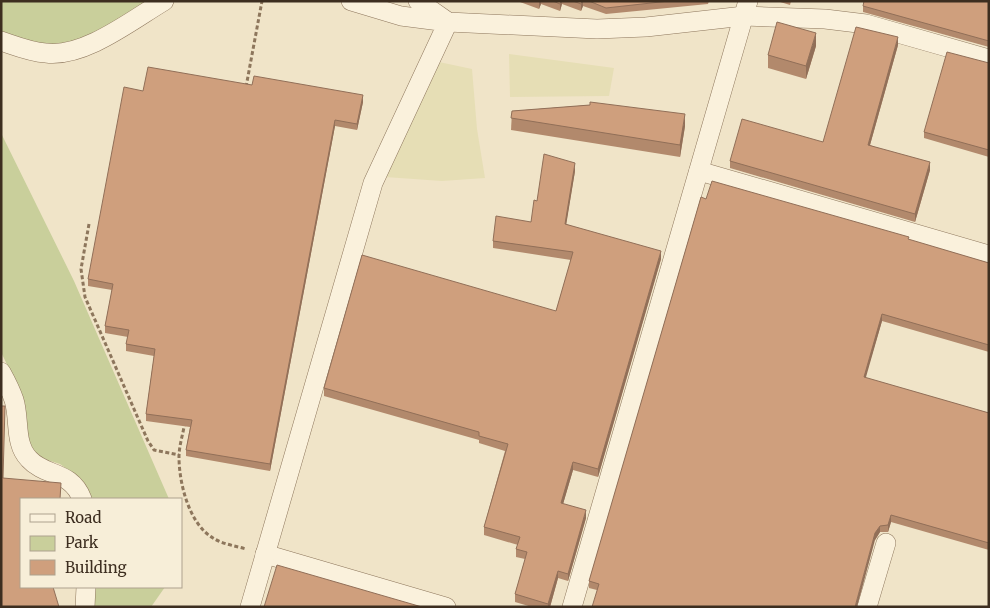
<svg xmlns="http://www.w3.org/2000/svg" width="990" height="608" viewBox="0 0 990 608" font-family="Merriweather,serif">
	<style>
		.farmland { fill: #e6deb5 }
		.green { fill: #c9cf9b }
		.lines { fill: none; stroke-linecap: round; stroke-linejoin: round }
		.street-casing { stroke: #8d765c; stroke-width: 20 }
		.path { stroke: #8d765c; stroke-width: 3; stroke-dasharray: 4 2.5; stroke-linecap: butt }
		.street { stroke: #faf1dc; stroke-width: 19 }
		.wall { fill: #b2896c }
		.shaded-wall { fill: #916f58 }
		.building { fill: #cf9f7d; stroke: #916f58 }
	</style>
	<rect width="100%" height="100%" fill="#f0e4c8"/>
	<g class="farmland">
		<path d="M509 54 614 68 609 96 510 97Z"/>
		<path d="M439 62 472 69 477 129 485 178 442 181 385 177Z"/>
	</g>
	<g class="green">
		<path d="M1 1H147C117 19 85 44 49 45 33 45 16 37 1 31Z"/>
		<path d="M1 133 74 281 169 499H92L89 491 77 476 60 464 44 459 35 452 29 443 22 396 1 352Z"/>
		<path d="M95 587H165L151 607H94Z"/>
	</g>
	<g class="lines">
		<g class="street-casing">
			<g id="street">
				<path d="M418 1 448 22 597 29 646 27 744 16 825 19 866 24 989 59"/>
				<path d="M1 41C16 46 30 52 46 53 84 58 132 20 164 1"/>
				<path d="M699 171 989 255"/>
				<path d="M1 372C6 381 11 391 14 400 20 419 14 444 29 459 45 477 71 470 82 499"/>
				<path d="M265 554 446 607"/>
				<path d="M85 607 86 587"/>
				<path d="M250 607 373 183 448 22 401 16 351 1"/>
				<path d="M572 607 748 1"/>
				<path d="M867 607 886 543"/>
			</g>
		</g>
		<g class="path">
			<path d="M246 87 262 1"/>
			<path d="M89 224 81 269 85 297 148 441 154 450 179 455"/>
			<path d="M185 422C183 434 179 446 179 457 179 483 189 524 213 538 222 544 236 546 246 549"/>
		</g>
		<use href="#street" class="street"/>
	</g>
	<g class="wall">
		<path d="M520 1H709L708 4 606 14 583 6 581 11 562 4 560 11 541 4 539 9 520 2Z"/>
		<path d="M777 1H791L790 5Z"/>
		<path d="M989 1V47L863 12V6Z"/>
		<path d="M898 45 870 145 930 170 915 222 730 168V161L823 142Z"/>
		<path d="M816 46 806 79 768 68V55Z"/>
		<path d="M989 63V157L924 138V132Z"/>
		<path d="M252 85 363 102 357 130 335 126 270 471 186 456V450L190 427 146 421V414L154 356 126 351V344L128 337 105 333V326L112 290 88 286V279L143 91Z"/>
		<path d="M590 105 685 126 680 157 511 130 512 111Z"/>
		<path d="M575 171 566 224 661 259 598 477 573 470 563 504 586 518 568 581 558 578 550 607H532L515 602V594L525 559 516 557V549L518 545 484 535V527L505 451 479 443V440L324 396V388L556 311 571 260 493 248V241L531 222 537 201Z"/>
		<path d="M706 199 909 240 989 263V352L882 321 865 378 989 413V550L891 522 888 532H880L875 540 597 590 589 588V581Z"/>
	</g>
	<g class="shaded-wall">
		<path d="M539 1H541V4L539 9Z"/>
		<path d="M561 1H562V4L560 11V4Z"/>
		<path d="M582 1H583V6L581 11V4Z"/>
		<path d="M816 33V46L806 79V66Z"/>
		<path d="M898 37V45L868 152V145Z"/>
		<path d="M363 95V102L357 130V124Z"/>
		<path d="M685 114V126L680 157V145Z"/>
		<path d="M335 120V126L270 471V464Z"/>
		<path d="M930 162V170L915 222V214Z"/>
		<path d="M575 163V171L565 232V224Z"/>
		<path d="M661 251V259L598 477V469Z"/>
		<path d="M882 314V321L864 384V377Z"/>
		<path d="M573 462V470L561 511V503Z"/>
		<path d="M586 510V518L568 581V574Z"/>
		<path d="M891 515V522L888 532V525Z"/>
		<path d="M880 526V532L875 540 857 607H855L875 533Z"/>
		<path d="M558 571V578L550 607H548V604Z"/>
	</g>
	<g class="building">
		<path d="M553 1H561L560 4Z"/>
		<path d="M573 1H582L581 4Z"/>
		<path d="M589 1H669L606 8Z"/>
		<path d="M864 1H989V41L863 6Z"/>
		<path d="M777 22 816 33 806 66 768 55Z"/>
		<path d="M856 27 898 37 868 145 930 162 915 214 730 161 742 119 823 142Z"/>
		<path d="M947 52 989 63V150L924 132Z"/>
		<path d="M148 67 252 85 254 76 363 95 357 124 335 120 270 464 186 450 192 420 146 414 155 349 126 344 129 330 105 326 113 284 88 279 124 87 143 91Z"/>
		<path d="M590 102 685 114 680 145 511 118 512 111 590 105Z"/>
		<path d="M544 154 575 163 565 224 661 251 598 469 573 462 561 503 586 510 568 574 558 571 548 604 515 594 527 552 516 549 520 537 484 527 508 444 479 436V432L324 388 362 255 556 311 573 252 493 241 496 216 531 222 534 200 537 201Z"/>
		<path d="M712 181 909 237 908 239 989 263V345L882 314 864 377 989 413V543L891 515 888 525 880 526 875 533 855 607H592L599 584 589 581 701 197 706 199Z"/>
		<path d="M1 406H5L3 478 61 483 60 499H21V587H53L59 607H1Z"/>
		<path d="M277 565 422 607H264Z"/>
	</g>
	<rect width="990" height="608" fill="none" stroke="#3d2e20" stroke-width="5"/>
	<rect x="20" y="498" width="162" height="90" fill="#f7eed8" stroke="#ada18e"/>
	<rect x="30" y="514" width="25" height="8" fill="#faf1dc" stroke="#ada18e"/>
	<text x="65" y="523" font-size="15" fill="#3d2e20">Road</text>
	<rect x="30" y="536" width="25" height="15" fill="#c9cf9b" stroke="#ada18e"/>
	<text x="65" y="548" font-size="15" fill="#3d2e20">Park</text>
	<rect x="30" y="560" width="25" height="15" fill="#cf9f7d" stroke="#ada18e"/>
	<text x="65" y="573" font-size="15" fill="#3d2e20">Building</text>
</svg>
